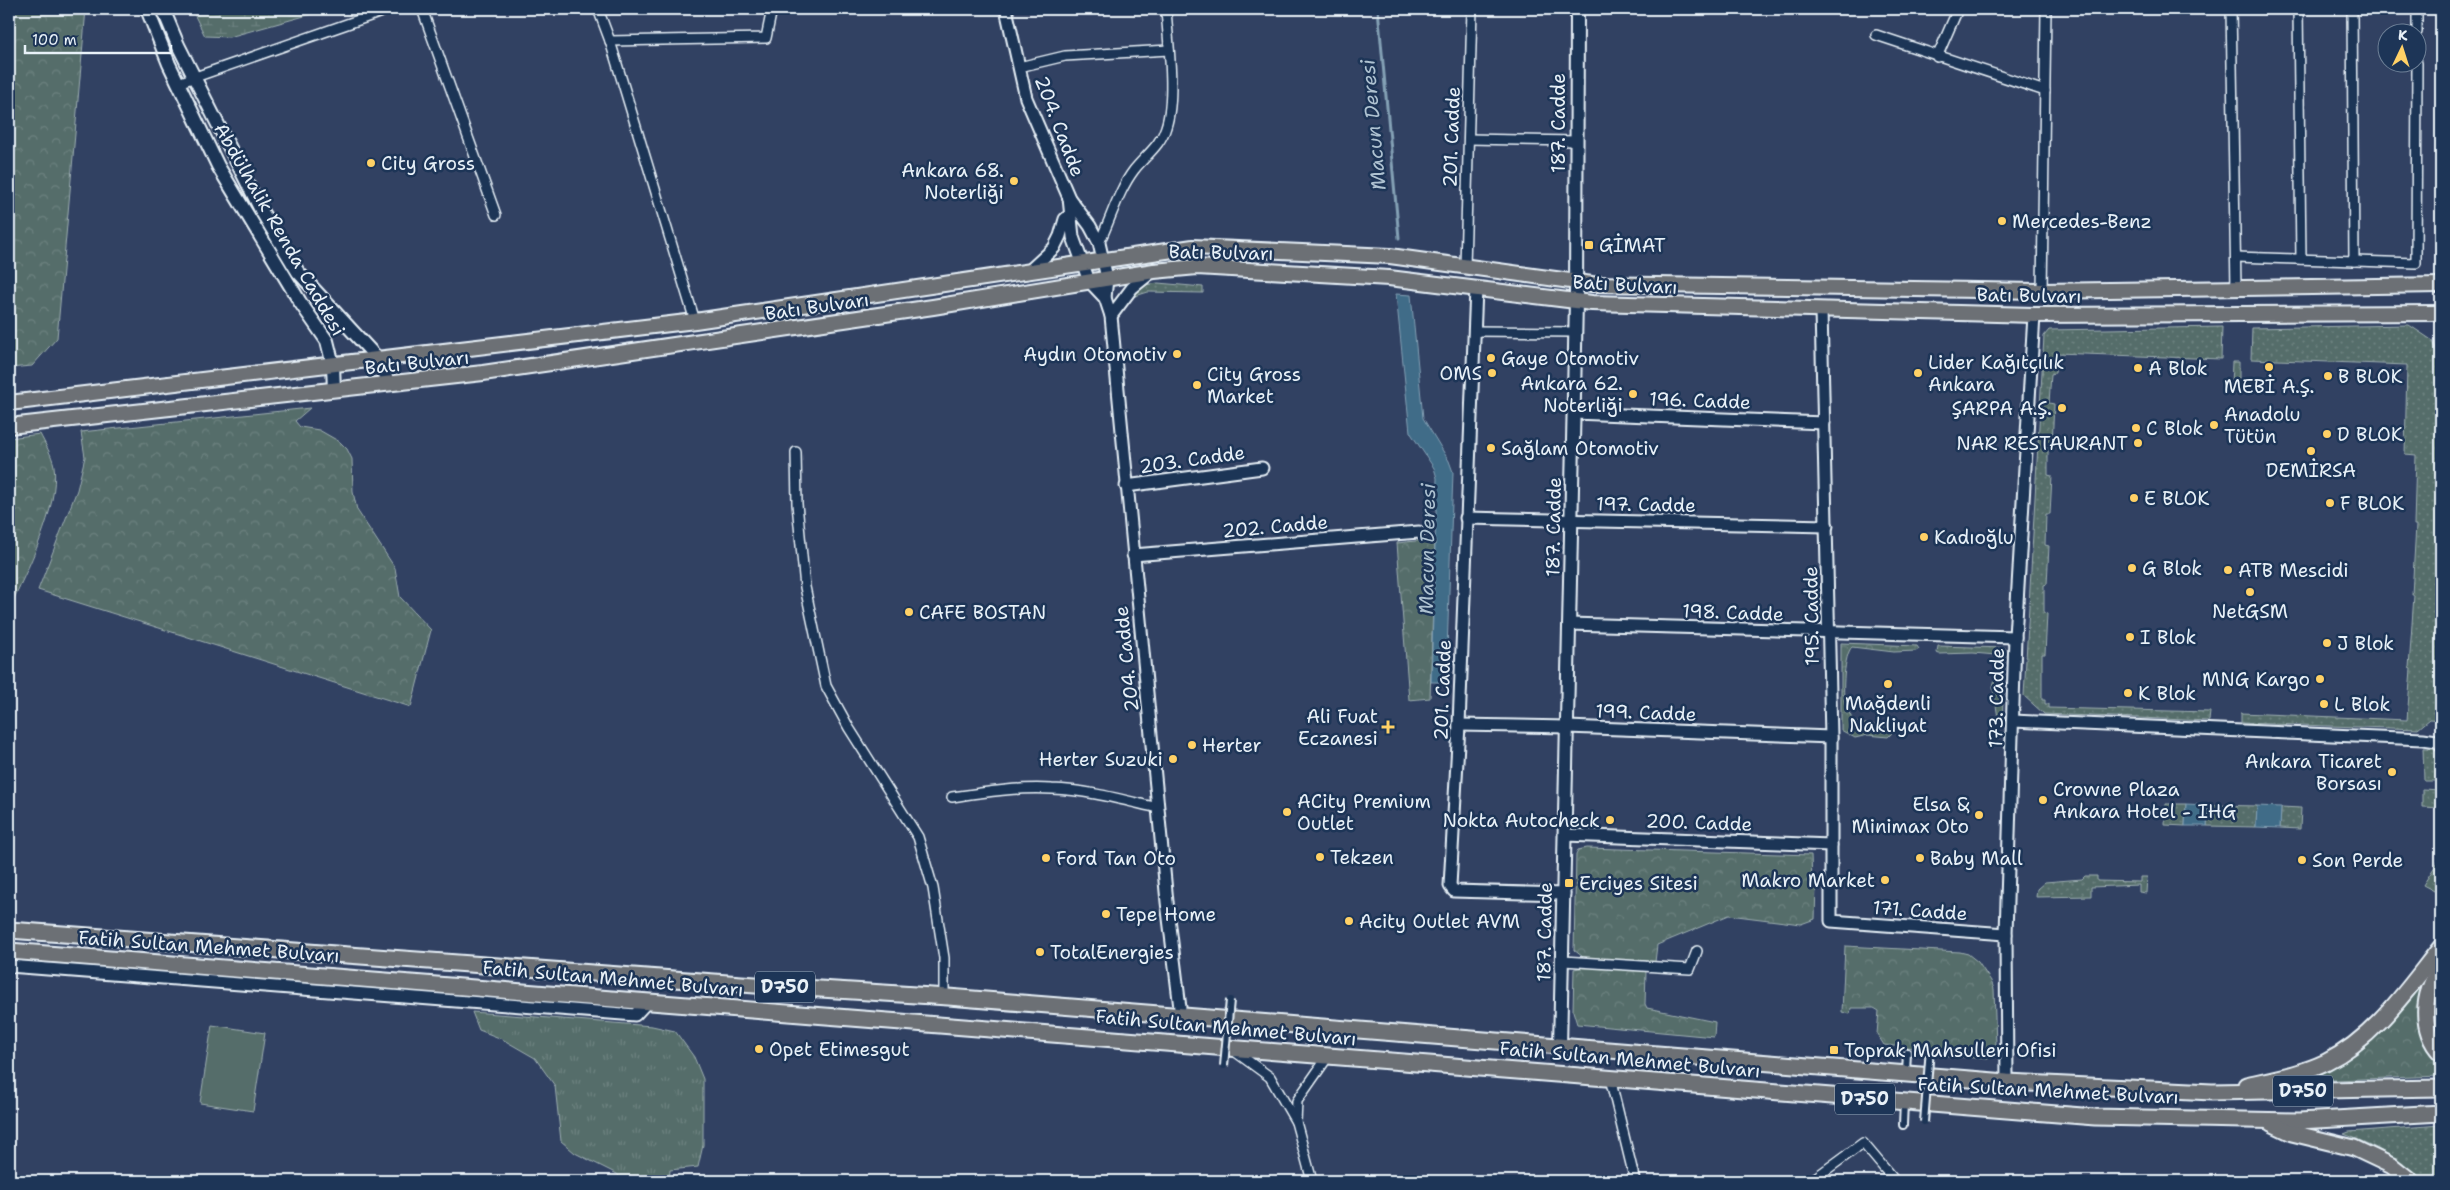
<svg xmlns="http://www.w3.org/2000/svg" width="2450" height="1190" viewBox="0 0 2450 1190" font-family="'Shantell Sans',sans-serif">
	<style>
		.grass { fill: url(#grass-dots); stroke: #9eafb1 }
		.forest { fill: url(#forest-crowns); stroke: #9eafb1 }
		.wetland { fill: url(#wetland-marsh); stroke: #9eafb1 }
		.park { fill: url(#park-tufts); stroke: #9eafb1 }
		.garden { fill: #556d6a; stroke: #9eafb1 }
		.water { fill: #416c88; stroke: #84a1b5 }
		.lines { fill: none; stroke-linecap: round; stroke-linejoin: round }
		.stream { stroke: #84a1b5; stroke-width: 3 }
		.pedestrian-casing { stroke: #e8f1f8; stroke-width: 10 }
		.minor-casing { stroke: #e8f1f8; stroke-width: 12 }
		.tertiary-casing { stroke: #e8f1f8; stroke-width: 15 }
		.secondary-casing { stroke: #e8f1f8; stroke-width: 16 }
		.primary-casing { stroke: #e8f1f8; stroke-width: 18 }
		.trunk-casing { stroke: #e8f1f8; stroke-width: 19 }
		.pedestrian { stroke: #1d3557; stroke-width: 6 }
		.minor { stroke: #1d3557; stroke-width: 9 }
		.tertiary { stroke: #1d3557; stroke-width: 11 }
		.secondary { stroke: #1d3557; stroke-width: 12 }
		.primary { stroke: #6c6f75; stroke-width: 14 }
		.trunk { stroke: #6c6f75; stroke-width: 15 }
		.pedestrian-bridge-casing { stroke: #e8f1f8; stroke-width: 10; stroke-linecap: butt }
		.pedestrian-bridge { stroke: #1d3557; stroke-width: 6 }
		.poi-dot { fill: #ffd166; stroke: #1d3557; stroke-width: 2 }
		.labels { text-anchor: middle; stroke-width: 5; stroke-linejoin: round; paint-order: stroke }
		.shield { fill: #1d3557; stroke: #abb9c8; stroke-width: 1 }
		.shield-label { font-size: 18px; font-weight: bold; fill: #e8f1f8 }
		.street-label { font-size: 19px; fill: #e8f1f8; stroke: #1d3557 }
		.poi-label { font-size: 19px; fill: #e8f1f8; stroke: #1d3557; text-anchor: start }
		.water-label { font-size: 20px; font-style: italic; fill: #aec2d1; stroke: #1d3557 }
	</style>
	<defs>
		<pattern id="grass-dots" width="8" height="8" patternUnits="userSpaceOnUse" patternTransform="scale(1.25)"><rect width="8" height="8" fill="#556d6a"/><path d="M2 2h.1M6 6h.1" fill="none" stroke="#6d8280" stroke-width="1.8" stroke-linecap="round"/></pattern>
		<pattern id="forest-crowns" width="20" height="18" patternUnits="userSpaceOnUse" patternTransform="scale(1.25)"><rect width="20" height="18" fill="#556d6a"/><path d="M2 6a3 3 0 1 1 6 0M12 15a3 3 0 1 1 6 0" fill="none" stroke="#6d8280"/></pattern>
		<pattern id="wetland-marsh" width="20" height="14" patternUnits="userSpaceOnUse" patternTransform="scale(1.25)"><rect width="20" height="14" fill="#556d6a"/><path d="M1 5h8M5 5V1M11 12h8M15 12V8" fill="none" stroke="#6d8280"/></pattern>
		<pattern id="park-tufts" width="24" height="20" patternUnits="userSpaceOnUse" patternTransform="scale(1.25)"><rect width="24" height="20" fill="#556d6a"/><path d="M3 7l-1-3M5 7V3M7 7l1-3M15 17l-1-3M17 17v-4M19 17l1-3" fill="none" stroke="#6d8280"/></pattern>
	</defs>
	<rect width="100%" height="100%" fill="#314162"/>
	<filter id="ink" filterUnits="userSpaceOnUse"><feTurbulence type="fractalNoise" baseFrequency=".02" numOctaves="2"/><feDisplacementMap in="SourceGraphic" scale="10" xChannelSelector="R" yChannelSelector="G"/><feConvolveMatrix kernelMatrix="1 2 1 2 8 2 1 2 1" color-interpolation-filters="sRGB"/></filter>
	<g filter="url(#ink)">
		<g class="grass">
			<path d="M1158 283 1203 287V293L1148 292 1132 297V292L1145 285Z"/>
			<path d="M2409 325 2433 341 2438 354 2441 428V720L2430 719 2418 729 2241 723V713L2407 720 2411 669 2409 668 2414 595H2412L2416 525H2414L2416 455 2405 454 2407 365 2251 359 2252 328Z"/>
			<path d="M2222 327 2221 359 2056 353 2055 373 2051 374 2049 403 2054 404 2052 445H2048V475L2052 476 2050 514H2046L2045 545 2049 546 2047 584 2044 585V613L2047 614 2045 654H2042V700H2045V704H2049V708L2210 712 2209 721 2044 714 2024 696 2044 336 2049 330Z"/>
			<path d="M2232 362H2239V385H2231Z"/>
			<path d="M2423 748H2435L2440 753 2441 781H2424Z"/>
			<path d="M2422 789 2441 790V808L2422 807Z"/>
			<path d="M2166 804H2186L2185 826 2165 825Z"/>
			<path d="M2208 805 2257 806 2256 827 2207 826Z"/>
			<path d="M2281 807 2301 808 2300 829 2280 828Z"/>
			<path d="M2441 857V885L2436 892 2423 885Z"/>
			<path d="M2085 876H2097V881L2140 882V877H2147L2146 893 2139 892V885L2091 887V896L2036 897 2037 889 2045 882 2082 879Z"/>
			<path d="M2441 1125V1181H2422C2400 1159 2374 1145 2344 1134L2349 1132Z"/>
		</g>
		<g class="forest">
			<path d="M9 9H86L57 338 32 366 9 368Z"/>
			<path d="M310 408 295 421 300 427 319 430 340 442 347 449 352 459 353 492 357 510 395 568 400 597 431 630 411 707 38 590 77 490 85 457 81 432Z"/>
			<path d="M40 434C45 444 52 455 54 466 60 507 26 572 9 609V438Z"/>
			<path d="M1435 539 1430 698 1409 700 1397 543Z"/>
			<path d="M1841 643 1917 646 1919 649 1916 651 1894 652 1852 647C1844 654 1842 693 1845 704 1847 710 1851 715 1853 722L1871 725H1888L1892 730 1891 734 1888 737 1868 735 1855 738 1841 730Z"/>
			<path d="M1938 646 2005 648 2002 726 1999 724 1993 687 1999 660 1996 655 1973 653 1939 654 1937 653Z"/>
			<path d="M1587 848 1811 855 1812 883 1816 884 1815 919 1801 924 1729 915 1657 945 1655 962 1583 957 1574 950 1576 854 1578 850Z"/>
			<path d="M1845 946 1960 952 1968 954 1978 962 1991 981 1994 989 1996 1045 1988 1059 1938 1055V1050L1884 1045 1877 1034 1879 1011 1874 1008H1851L1850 1014 1842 1012Z"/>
			<path d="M2441 954V966L2426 990 2441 1060V1076L2309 1081C2330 1069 2352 1058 2371 1042 2399 1018 2420 983 2441 954Z"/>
			<path d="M1585 967 1646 971 1645 1004 1647 1008 1715 1022 1714 1037 1577 1024 1573 1011 1574 969Z"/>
			<path d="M2441 988V1037C2434 1021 2434 1005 2441 988Z"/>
		</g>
		<path class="wetland" d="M319 9V12L229 37 205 36 192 10Z"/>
		<path class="park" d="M472 1012 652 1026 675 1031 694 1057 703 1079V1145L698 1167 670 1170 669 1181H623L617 1174 575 1153 561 1141 555 1086 535 1058 502 1039 479 1030Z"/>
		<path class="garden" d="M212 1025 265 1033 253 1111 200 1103Z"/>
		<g class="water">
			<path d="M1396 294 1411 295 1423 418 1449 461 1453 472 1446 682H1431L1437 478 1434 468 1410 432Z"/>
			<path d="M2186 804 2208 805 2207 826H2185Z"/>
			<path d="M2257 806 2281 807 2280 828 2256 827Z"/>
		</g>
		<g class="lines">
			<path class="stream" d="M1378 9 1399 238"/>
			<g class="pedestrian-casing">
				<g id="pedestrian">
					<path d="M1906 1073 1907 1052"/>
					<path d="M1903 1125 1904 1102"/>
				</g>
			</g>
			<g class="minor-casing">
				<g id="minor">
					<path d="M422 9 496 215"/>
					<path d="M598 9 610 41 695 321"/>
					<path d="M2231 9 2236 288"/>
					<path d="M2298 9 2301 259"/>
					<path d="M2352 9 2354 261"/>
					<path d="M2417 32V9"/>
					<path d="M1876 35 2045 91"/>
					<path d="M610 41 766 38 772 9"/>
					<path d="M1937 57 1958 9"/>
					<path d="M1019 67 1065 56 1169 50"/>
					<path d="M178 83 390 9"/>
					<path d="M1469 139 1576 141"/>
					<path d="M1099 243C1111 219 1118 191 1134 170 1145 156 1161 145 1166 127 1176 97 1168 41 1166 9"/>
					<path d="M2236 257 2416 263 2417 62"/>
					<path d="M1465 266 1472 9"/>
					<path d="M2042 291 2046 9"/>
					<path d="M1474 331 1575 332"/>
					<path d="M796 452 797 504 805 587 826 686 849 728 918 837 933 888 944 958V996"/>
					<path d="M952 797C985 792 1019 787 1052 789 1088 790 1123 800 1158 808"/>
					<path d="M1563 961 1690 969 1697 951"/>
					<path d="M1233 1050 1270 1077 1296 1122 1312 1181"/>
					<path d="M1610 1078 1635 1181"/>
					<path d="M1296 1122 1297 1101 1329 1055"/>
					<path d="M1811 1181 1863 1143 1895 1181"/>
				</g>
			</g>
			<g class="tertiary-casing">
				<g id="tertiary">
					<path d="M1006 9 1026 98 1069 198 1090 226 1099 243 1107 278 1105 298"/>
					<path d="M1069 198 1073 237 1089 281 1105 298 1111 316 1167 902 1181 1016"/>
					<path d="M1030 270 1054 248 1060 236 1065 219 1070 215"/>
					<path d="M1476 288 1459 725 1450 886 1454 891 1564 894"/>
					<path d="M1821 310 1831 737V921L2006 934"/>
					<path d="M1111 316 1132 288 1153 271"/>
					<path d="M1574 413 1824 423"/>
					<path d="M1126 486 1262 468"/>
					<path d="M1466 518 1827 526"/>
					<path d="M1133 555 1419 532"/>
					<path d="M1569 624 2015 637"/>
					<path d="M2013 721 2423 739 2437 741 2441 745"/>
					<path d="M1459 725 1567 727 1831 737"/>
					<path d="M1565 835 1831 845"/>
					<path d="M9 966 635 1015 648 1001"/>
					<path d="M2007 1082 2006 934 2015 637 2034 315"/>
				</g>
			</g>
			<g class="secondary-casing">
				<g id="secondary">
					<path d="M147 9 169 64 218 166 300 302 327 341 333 365 334 390"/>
					<path d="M163 9 178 45 262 212 298 272 378 359 389 384"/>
					<path d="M1560 1047 1576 301 1577 9"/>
				</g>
			</g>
			<g class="primary-casing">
				<g id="primary">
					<path d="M9 403 695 321 1193 247 1390 256 1592 284 2042 291 2441 285"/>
					<path d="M9 426 483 373 933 307 1154 271 1197 267 1389 278 1592 303 2034 315 2441 313"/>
				</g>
			</g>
			<g class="trunk-casing">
				<g id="trunk">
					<path d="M9 930 755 985 948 997 2007 1082 2212 1092 2441 1088"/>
					<path d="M9 951 2095 1117 2299 1121 2441 1113"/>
					<path d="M2441 970C2421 991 2420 1033 2441 1053"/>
					<path d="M2246 1085C2272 1079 2301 1074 2326 1062 2375 1038 2408 988 2441 947"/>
					<path d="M2271 1123 2292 1133 2354 1148 2392 1166 2411 1181"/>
				</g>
			</g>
			<use href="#pedestrian" class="pedestrian"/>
			<use href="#minor" class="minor"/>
			<use href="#tertiary" class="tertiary"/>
			<use href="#secondary" class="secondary"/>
			<use href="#primary" class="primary"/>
			<use href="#trunk" class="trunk"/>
			<g class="pedestrian-bridge-casing">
				<g id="pedestrian-bridge">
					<path d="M1224 1066 1230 1000"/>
					<path d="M1924 1122 1930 1049"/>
				</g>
			</g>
			<use href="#pedestrian-bridge" class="pedestrian-bridge"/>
		</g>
	</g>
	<g class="poi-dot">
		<circle cx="371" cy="163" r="5"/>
		<circle cx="1014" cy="181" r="5"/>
		<circle cx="2002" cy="221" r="5"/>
		<rect x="1584" y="240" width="10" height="10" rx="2.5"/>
		<circle cx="1177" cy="354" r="5"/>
		<circle cx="1491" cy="358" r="5"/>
		<circle cx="2269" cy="367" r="5"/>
		<circle cx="2138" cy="368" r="5"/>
		<circle cx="1492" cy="373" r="5"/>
		<circle cx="1918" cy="373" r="5"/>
		<circle cx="2328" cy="376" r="5"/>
		<circle cx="1197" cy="385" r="5"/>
		<circle cx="1633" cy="394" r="5"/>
		<circle cx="2062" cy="408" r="5"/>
		<circle cx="2214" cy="425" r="5"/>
		<circle cx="2136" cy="428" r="5"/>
		<circle cx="2327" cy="434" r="5"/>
		<circle cx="2138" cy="443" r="5"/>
		<circle cx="1491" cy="448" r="5"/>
		<circle cx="2311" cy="451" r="5"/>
		<circle cx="2134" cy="498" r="5"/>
		<circle cx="2330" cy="503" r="5"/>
		<circle cx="1924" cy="537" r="5"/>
		<circle cx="2132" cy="568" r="5"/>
		<circle cx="2228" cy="570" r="5"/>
		<circle cx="2250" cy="592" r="5"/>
		<circle cx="909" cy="612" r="5"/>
		<circle cx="2130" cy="637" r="5"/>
		<circle cx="2327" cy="643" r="5"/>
		<circle cx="2320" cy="679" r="5"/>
		<circle cx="1888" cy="684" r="5"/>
		<circle cx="2128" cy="693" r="5"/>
		<circle cx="2324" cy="704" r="5"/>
		<path d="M1385.5 719.5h5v5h5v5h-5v5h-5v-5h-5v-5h5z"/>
		<circle cx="1192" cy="745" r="5"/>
		<circle cx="1173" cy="759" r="5"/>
		<circle cx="2392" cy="772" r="5"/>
		<circle cx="2043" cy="800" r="5"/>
		<circle cx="1287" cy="812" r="5"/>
		<circle cx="1979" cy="815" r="5"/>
		<circle cx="1610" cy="820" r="5"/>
		<circle cx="1320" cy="857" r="5"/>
		<circle cx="1046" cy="858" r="5"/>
		<circle cx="1920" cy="858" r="5"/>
		<circle cx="2302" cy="860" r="5"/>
		<circle cx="1885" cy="880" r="5"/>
		<rect x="1564" y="878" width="10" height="10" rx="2.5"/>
		<circle cx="1106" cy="914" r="5"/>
		<circle cx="1349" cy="921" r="5"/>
		<circle cx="1040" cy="952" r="5"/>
		<circle cx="759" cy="1049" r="5"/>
		<rect x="1829" y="1045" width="10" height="10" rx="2.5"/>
	</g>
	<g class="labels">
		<g class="shield">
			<rect x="755" y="971.5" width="60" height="31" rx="4"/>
			<rect x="2273" y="1075.5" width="60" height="31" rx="4"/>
			<rect x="1835" y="1083.5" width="60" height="31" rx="4"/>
		</g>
		<g class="shield-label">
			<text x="785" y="993">D750</text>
			<text x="2303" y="1097">D750</text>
			<text x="1865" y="1105">D750</text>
		</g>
		<g class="street-label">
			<text transform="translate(1558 123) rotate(-90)" y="7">187. Cadde</text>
			<text transform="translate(1060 126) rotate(69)" y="7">204. Cadde</text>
			<text transform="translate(1451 137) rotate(-88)" y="7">201. Cadde</text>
			<text transform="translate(280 229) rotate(60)" y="7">Abdülhalik Renda Caddesi</text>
			<text transform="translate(1221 252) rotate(1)" y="7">Batı Bulvarı</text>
			<text transform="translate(1625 284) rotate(3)" y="7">Batı Bulvarı</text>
			<text transform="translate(2029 295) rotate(1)" y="7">Batı Bulvarı</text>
			<text transform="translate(817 306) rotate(-8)" y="7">Batı Bulvarı</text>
			<text transform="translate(417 362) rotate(-6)" y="7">Batı Bulvarı</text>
			<text transform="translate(1700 400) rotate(2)" y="7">196. Cadde</text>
			<text transform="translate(1192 459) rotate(-8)" y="7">203. Cadde</text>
			<text transform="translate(1646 504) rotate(1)" y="7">197. Cadde</text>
			<text transform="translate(1275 526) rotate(-5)" y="7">202. Cadde</text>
			<text transform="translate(1553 527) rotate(-89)" y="7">187. Cadde</text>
			<text transform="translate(1733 612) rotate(2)" y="7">198. Cadde</text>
			<text transform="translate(1811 616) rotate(-91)" y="7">195. Cadde</text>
			<text transform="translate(1126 659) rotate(-96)" y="7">204. Cadde</text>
			<text transform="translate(1442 690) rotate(-88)" y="7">201. Cadde</text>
			<text transform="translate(1996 698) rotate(-89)" y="7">173. Cadde</text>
			<text transform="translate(1646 712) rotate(2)" y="7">199. Cadde</text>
			<text transform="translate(1699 822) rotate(2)" y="7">200. Cadde</text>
			<text transform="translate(1920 910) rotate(4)" y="7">171. Cadde</text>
			<text transform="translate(1544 932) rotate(-89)" y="7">187. Cadde</text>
			<text transform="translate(209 946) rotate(4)" y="7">Fatih Sultan Mehmet Bulvarı</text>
			<text transform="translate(613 978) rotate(5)" y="7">Fatih Sultan Mehmet Bulvarı</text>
			<text transform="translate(1226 1027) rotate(5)" y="7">Fatih Sultan Mehmet Bulvarı</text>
			<text transform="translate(1630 1059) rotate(5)" y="7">Fatih Sultan Mehmet Bulvarı</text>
			<text transform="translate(2048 1090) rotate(3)" y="7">Fatih Sultan Mehmet Bulvarı</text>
		</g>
		<g class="poi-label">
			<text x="381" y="170">City Gross</text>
			<text x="1004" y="177" text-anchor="end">Ankara 68.<tspan x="1004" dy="22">Noterliği</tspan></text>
			<text x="2012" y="228">Mercedes-Benz</text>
			<text x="1599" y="252">GİMAT</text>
			<text x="1167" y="361" text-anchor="end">Aydın Otomotiv</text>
			<text x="1501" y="365">Gaye Otomotiv</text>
			<text x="1928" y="369">Lider Kağıtçılık<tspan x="1928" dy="22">Ankara</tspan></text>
			<text x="2148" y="375">A Blok</text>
			<text x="1482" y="380" text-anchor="end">OMS</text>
			<text x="1207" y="381">City Gross<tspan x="1207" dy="22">Market</tspan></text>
			<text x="2338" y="383">B BLOK</text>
			<text x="1623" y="390" text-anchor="end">Ankara 62.<tspan x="1623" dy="22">Noterliği</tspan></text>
			<text x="2269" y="393" text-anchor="middle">MEBİ A.Ş.</text>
			<text x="2052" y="415" text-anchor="end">ŞARPA A.Ş.</text>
			<text x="2224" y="421">Anadolu<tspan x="2224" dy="22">Tütün</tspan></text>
			<text x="2146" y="435">C Blok</text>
			<text x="2337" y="441">D BLOK</text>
			<text x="2128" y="450" text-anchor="end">NAR RESTAURANT</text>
			<text x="1501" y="455">Sağlam Otomotiv</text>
			<text x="2311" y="477" text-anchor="middle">DEMİRSA</text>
			<text x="2144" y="505">E BLOK</text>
			<text x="2340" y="510">F BLOK</text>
			<text x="1934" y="544">Kadıoğlu</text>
			<text x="2142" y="575">G Blok</text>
			<text x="2238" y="577">ATB Mescidi</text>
			<text x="2250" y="618" text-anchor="middle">NetGSM</text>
			<text x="919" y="619">CAFE BOSTAN</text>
			<text x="2140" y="644">I Blok</text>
			<text x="2337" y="650">J Blok</text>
			<text x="2310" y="686" text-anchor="end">MNG Kargo</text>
			<text x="2138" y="700">K Blok</text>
			<text x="1888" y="710" text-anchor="middle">Mağdenli<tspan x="1888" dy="22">Nakliyat</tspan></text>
			<text x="2334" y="711">L Blok</text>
			<text x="1378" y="723" text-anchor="end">Ali Fuat<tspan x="1378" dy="22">Eczanesi</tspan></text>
			<text x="1202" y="752">Herter</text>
			<text x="1163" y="766" text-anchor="end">Herter Suzuki</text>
			<text x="2382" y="768" text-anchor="end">Ankara Ticaret<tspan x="2382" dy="22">Borsası</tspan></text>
			<text x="2053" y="796">Crowne Plaza<tspan x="2053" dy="22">Ankara Hotel - IHG</tspan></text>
			<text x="1297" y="808">ACity Premium<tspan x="1297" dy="22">Outlet</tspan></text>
			<text x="1969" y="811" text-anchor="end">Elsa &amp;<tspan x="1969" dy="22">Minimax Oto</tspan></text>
			<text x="1600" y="827" text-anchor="end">Nokta Autocheck</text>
			<text x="1330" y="864">Tekzen</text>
			<text x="1056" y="865">Ford Tan Oto</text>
			<text x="1930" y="865">Baby Mall</text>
			<text x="2312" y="867">Son Perde</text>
			<text x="1875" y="887" text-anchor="end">Makro Market</text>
			<text x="1579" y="890">Erciyes Sitesi</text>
			<text x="1116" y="921">Tepe Home</text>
			<text x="1359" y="928">Acity Outlet AVM</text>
			<text x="1050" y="959">TotalEnergies</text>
			<text x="769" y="1056">Opet Etimesgut</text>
			<text x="1844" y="1057">Toprak Mahsulleri Ofisi</text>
		</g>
		<g class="water-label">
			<text transform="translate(1373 125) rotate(-95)" y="7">Macun Deresi</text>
			<text transform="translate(1427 549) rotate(-89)" y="7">Macun Deresi</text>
		</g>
	</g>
	<rect width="2450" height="1190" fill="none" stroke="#1d3557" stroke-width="30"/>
	<rect x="15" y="15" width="2420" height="1160" fill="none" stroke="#e8f1f8" stroke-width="2" filter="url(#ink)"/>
	<g transform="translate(2402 48) rotate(4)"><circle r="24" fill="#1d3557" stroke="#6e8097"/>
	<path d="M0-4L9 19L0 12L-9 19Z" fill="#ffd166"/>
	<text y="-8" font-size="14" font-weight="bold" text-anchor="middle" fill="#e8f1f8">K</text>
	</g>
	<path d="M25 45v8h146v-8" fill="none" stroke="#e8f1f8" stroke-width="2.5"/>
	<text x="32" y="45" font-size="15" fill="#e8f1f8" stroke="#1d3557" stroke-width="4" paint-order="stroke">100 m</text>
</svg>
